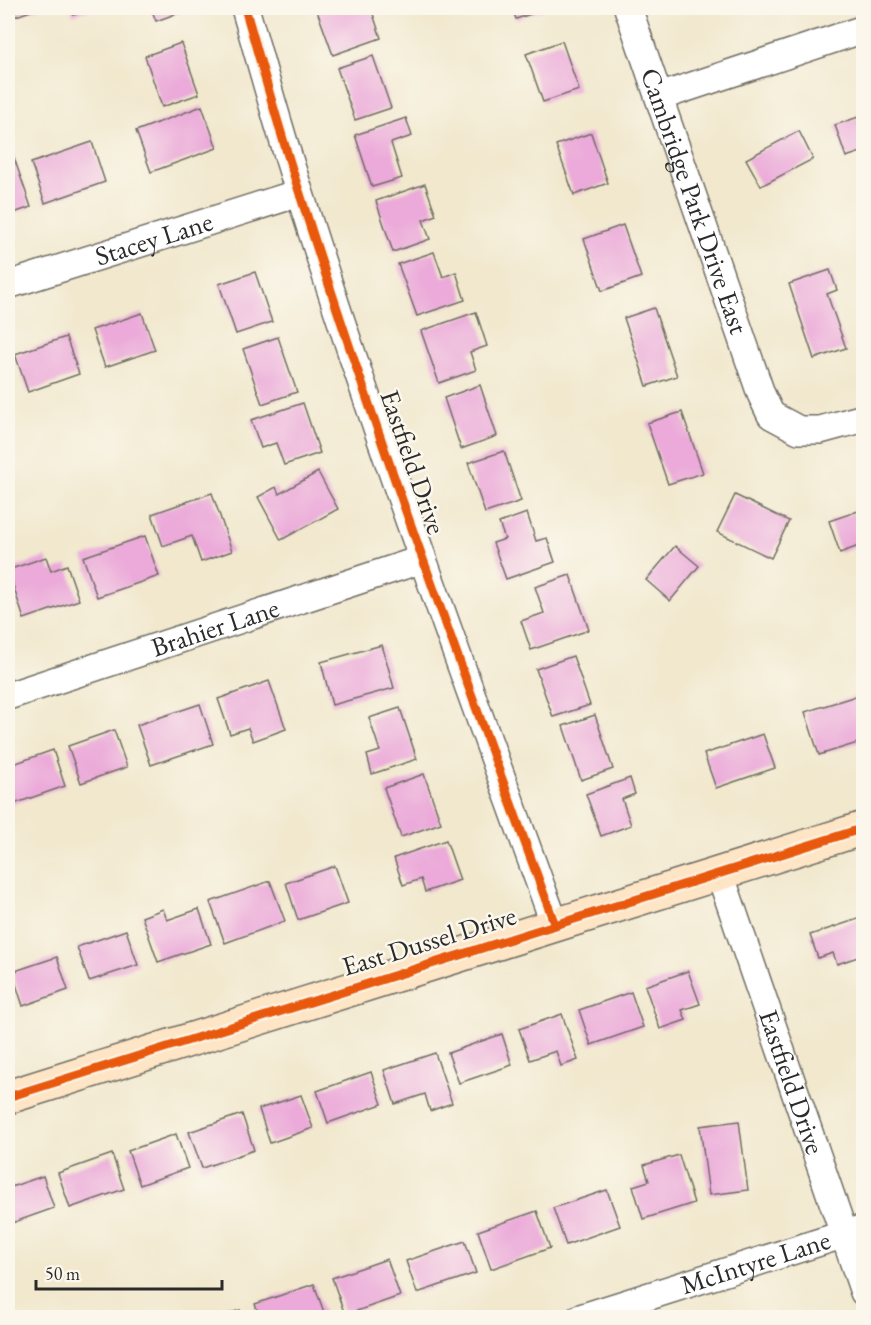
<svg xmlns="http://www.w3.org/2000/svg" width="871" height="1325" viewBox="0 0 871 1325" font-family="'EB Garamond',serif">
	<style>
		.building { fill: #ebaad9 }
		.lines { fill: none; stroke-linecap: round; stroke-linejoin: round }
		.street-casing { stroke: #706d64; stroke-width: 30 }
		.secondary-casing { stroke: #706d64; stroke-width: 36 }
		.street { stroke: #fff; stroke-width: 27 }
		.secondary { stroke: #fde5c5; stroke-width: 33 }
		.cycleway-casing { stroke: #fbf7ec; stroke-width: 13 }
		.cycleway { stroke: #e8590c; stroke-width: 9 }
		.labels { text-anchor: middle; stroke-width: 5; stroke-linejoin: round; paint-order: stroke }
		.street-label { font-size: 27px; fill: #2b2b2b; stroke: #fbf7ec }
	</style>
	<rect width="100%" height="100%" fill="#fbf7ec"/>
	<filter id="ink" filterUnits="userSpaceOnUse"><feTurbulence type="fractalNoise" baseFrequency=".0167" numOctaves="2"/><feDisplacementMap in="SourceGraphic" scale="12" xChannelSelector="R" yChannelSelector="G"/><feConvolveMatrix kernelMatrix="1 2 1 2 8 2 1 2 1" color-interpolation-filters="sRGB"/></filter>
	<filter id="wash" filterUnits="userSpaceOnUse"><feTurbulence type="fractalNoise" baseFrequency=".008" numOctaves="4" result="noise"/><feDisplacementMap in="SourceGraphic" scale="24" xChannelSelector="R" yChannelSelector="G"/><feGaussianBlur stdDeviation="1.35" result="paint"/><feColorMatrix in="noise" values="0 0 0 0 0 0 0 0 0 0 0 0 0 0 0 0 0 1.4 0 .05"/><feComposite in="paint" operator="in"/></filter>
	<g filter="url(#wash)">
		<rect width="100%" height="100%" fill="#f1e8ce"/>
		<g id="blocks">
			<g class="building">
				<path d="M8 8H39L8 19Z"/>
				<path d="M71 8H95L73 15Z"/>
				<path d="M151 8H192L156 21Z"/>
				<path d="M316 8H371L381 38 333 55Z"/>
				<path d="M512 8H548L516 19Z"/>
				<path d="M562 41 579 90 543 102 526 54Z"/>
				<path d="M181 43 199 94 162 107 145 56Z"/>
				<path d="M373 56 391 108 355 120 337 68Z"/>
				<path d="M202 106 217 148 151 172 136 131Z"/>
				<path d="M864 115V151L846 157 835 125Z"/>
				<path d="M406 118 412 136 391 143 402 178 372 187 355 135Z"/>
				<path d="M799 131 813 159 761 186 746 159Z"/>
				<path d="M591 133 608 183 574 195 556 145Z"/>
				<path d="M92 142 105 182 45 203 31 163Z"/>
				<path d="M11 149 31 207 8 215V150Z"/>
				<path d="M425 184 436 215 423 220 430 239 393 252 376 201Z"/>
				<path d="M623 225 641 277 602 291 584 239Z"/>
				<path d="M434 252 443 277 456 272 465 300 417 316 398 264Z"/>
				<path d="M830 270 837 290 827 294 846 348 814 359 789 284Z"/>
				<path d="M255 272 272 322 236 334 219 284Z"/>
				<path d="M654 308 677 376 647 386 624 318Z"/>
				<path d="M476 312 487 346 470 352 476 370 439 383 421 331Z"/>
				<path d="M142 313 155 350 105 367 92 330Z"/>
				<path d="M66 337 79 374 28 392 15 354Z"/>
				<path d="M278 337 297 392 262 404 243 349Z"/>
				<path d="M480 385 497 436 461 449 444 398Z"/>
				<path d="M303 403 320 453 284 465 276 443 261 448 251 420Z"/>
				<path d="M682 412 703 473 668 484 647 423Z"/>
				<path d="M504 451 521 501 485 513 468 463Z"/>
				<path d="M318 472 338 509 281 540 258 497 276 487 279 494Z"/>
				<path d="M212 493 232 551 201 562 192 536 163 546 152 514Z"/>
				<path d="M735 495 789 521 771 558 717 532Z"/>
				<path d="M864 509V544L840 553 829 521Z"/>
				<path d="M527 513 536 541 547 538 555 562 506 579 493 543 505 539 499 523Z"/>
				<path d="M145 536 159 576 97 597 83 557Z"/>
				<path d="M675 546 699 566 670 601 646 580Z"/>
				<path d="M46 557 51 571 67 565 79 600 24 619 8 570Z"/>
				<path d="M570 575 589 630 531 650 521 621 544 613 535 587Z"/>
				<path d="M382 645 394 688 332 705 321 662Z"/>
				<path d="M573 656 590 705 553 717 536 669Z"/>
				<path d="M269 681 286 729 253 741 248 728 230 734 218 699Z"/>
				<path d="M856 696 864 719V741L819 755 805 712Z"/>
				<path d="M200 704 213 744 151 765 137 725Z"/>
				<path d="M400 708 417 759 372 774 367 755 380 751 369 718Z"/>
				<path d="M595 715 613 769 581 780 563 726Z"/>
				<path d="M114 730 127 767 81 783 68 746Z"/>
				<path d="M763 734 775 768 716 788 704 754Z"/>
				<path d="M53 750 65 786 8 806V766Z"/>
				<path d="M424 774 441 823 401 837 384 788Z"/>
				<path d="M630 778 635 794 622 799 631 825 601 836 586 794Z"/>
				<path d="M446 840 460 880 425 892 421 879 403 885 394 858Z"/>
				<path d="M335 866 348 903 298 920 286 883Z"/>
				<path d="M270 881 285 921 225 943 210 902Z"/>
				<path d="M163 909 167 920 199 909 211 944 158 962 142 917Z"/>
				<path d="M864 917V955L837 964 833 953 818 958 810 935Z"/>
				<path d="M126 930 138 965 89 981 77 947Z"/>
				<path d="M57 957 68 990 23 1006 12 972Z"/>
				<path d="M688 971 700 1004 682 1010 686 1020 660 1029 645 986Z"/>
				<path d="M631 992 643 1027 591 1045 579 1010Z"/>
				<path d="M562 1014 578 1060 561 1066 556 1051 530 1060 519 1029Z"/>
				<path d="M502 1034 512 1065 459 1083 448 1053Z"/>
				<path d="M435 1053 452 1103 430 1111 425 1094 395 1104 384 1070Z"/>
				<path d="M371 1072 382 1104 328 1123 317 1091Z"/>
				<path d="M301 1095 313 1128 270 1143 259 1109Z"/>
				<path d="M242 1114 254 1150 202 1168 189 1132Z"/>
				<path d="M739 1121 748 1190 709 1195 700 1126Z"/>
				<path d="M176 1134 188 1168 140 1185 128 1151Z"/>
				<path d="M112 1154 124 1189 70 1208 58 1173Z"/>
				<path d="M679 1155 694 1203 643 1219 633 1186 649 1181 644 1165Z"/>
				<path d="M43 1176 54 1208 9 1224 8 1188Z"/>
				<path d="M607 1190 620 1226 566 1245 553 1208Z"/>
				<path d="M537 1211 550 1248 491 1269 478 1231Z"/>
				<path d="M465 1241 476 1273 417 1293 406 1261Z"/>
				<path d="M387 1259 400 1296 345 1315 332 1278Z"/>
				<path d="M314 1284 326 1318H260L255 1304Z"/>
				<path d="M240 1310 242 1318H218V1317Z"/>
			</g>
		</g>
	</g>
	<g filter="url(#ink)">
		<use href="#blocks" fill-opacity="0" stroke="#706d64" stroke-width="1.5"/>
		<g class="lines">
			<g class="street-casing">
				<g id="street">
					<path d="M245 8C263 70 280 133 300 194 377 440 467 682 555 925"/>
					<path id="s1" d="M628 8 761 394 771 415 799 430H820L864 418"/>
					<path d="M659 97 864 29"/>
					<path id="s2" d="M8 285 299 193"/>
					<path id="s3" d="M8 696 423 559"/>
					<path id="s4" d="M720 874 864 1292"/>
					<path id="s5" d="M580 1318 864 1228"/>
				</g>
			</g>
			<g class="secondary-casing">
				<path id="secondary" d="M8 1097 864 828"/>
			</g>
			<use href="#street" class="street"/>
			<use href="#secondary" class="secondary"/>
			<g class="cycleway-casing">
				<g id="cycleway">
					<path d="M245 8C263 70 280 133 300 194 377 440 467 682 555 925"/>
					<path d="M8 1097 864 828"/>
				</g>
			</g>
			<use href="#cycleway" class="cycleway"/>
		</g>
	</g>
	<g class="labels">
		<g class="street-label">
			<text dy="9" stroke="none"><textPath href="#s1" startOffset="204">Cambridge Park Drive East</textPath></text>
			<text dy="9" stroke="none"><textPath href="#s2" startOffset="153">Stacey Lane</textPath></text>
			<text transform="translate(413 462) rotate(71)" y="9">Eastfield Drive</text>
			<text dy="9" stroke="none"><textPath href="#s3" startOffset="218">Brahier Lane</textPath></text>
			<text transform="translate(429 941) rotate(-17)" y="9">East Dussel Drive</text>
			<text dy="9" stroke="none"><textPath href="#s4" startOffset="220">Eastfield Drive</textPath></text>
			<text dy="9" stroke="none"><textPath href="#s5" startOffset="184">McIntyre Lane</textPath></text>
		</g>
	</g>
	<rect width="871" height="1325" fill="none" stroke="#fbf7ec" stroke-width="30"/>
	<path d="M36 1280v9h186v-9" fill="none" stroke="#2b2b2b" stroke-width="3"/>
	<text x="45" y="1280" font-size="18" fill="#2b2b2b" stroke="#fbf7ec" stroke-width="4.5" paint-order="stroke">50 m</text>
</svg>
